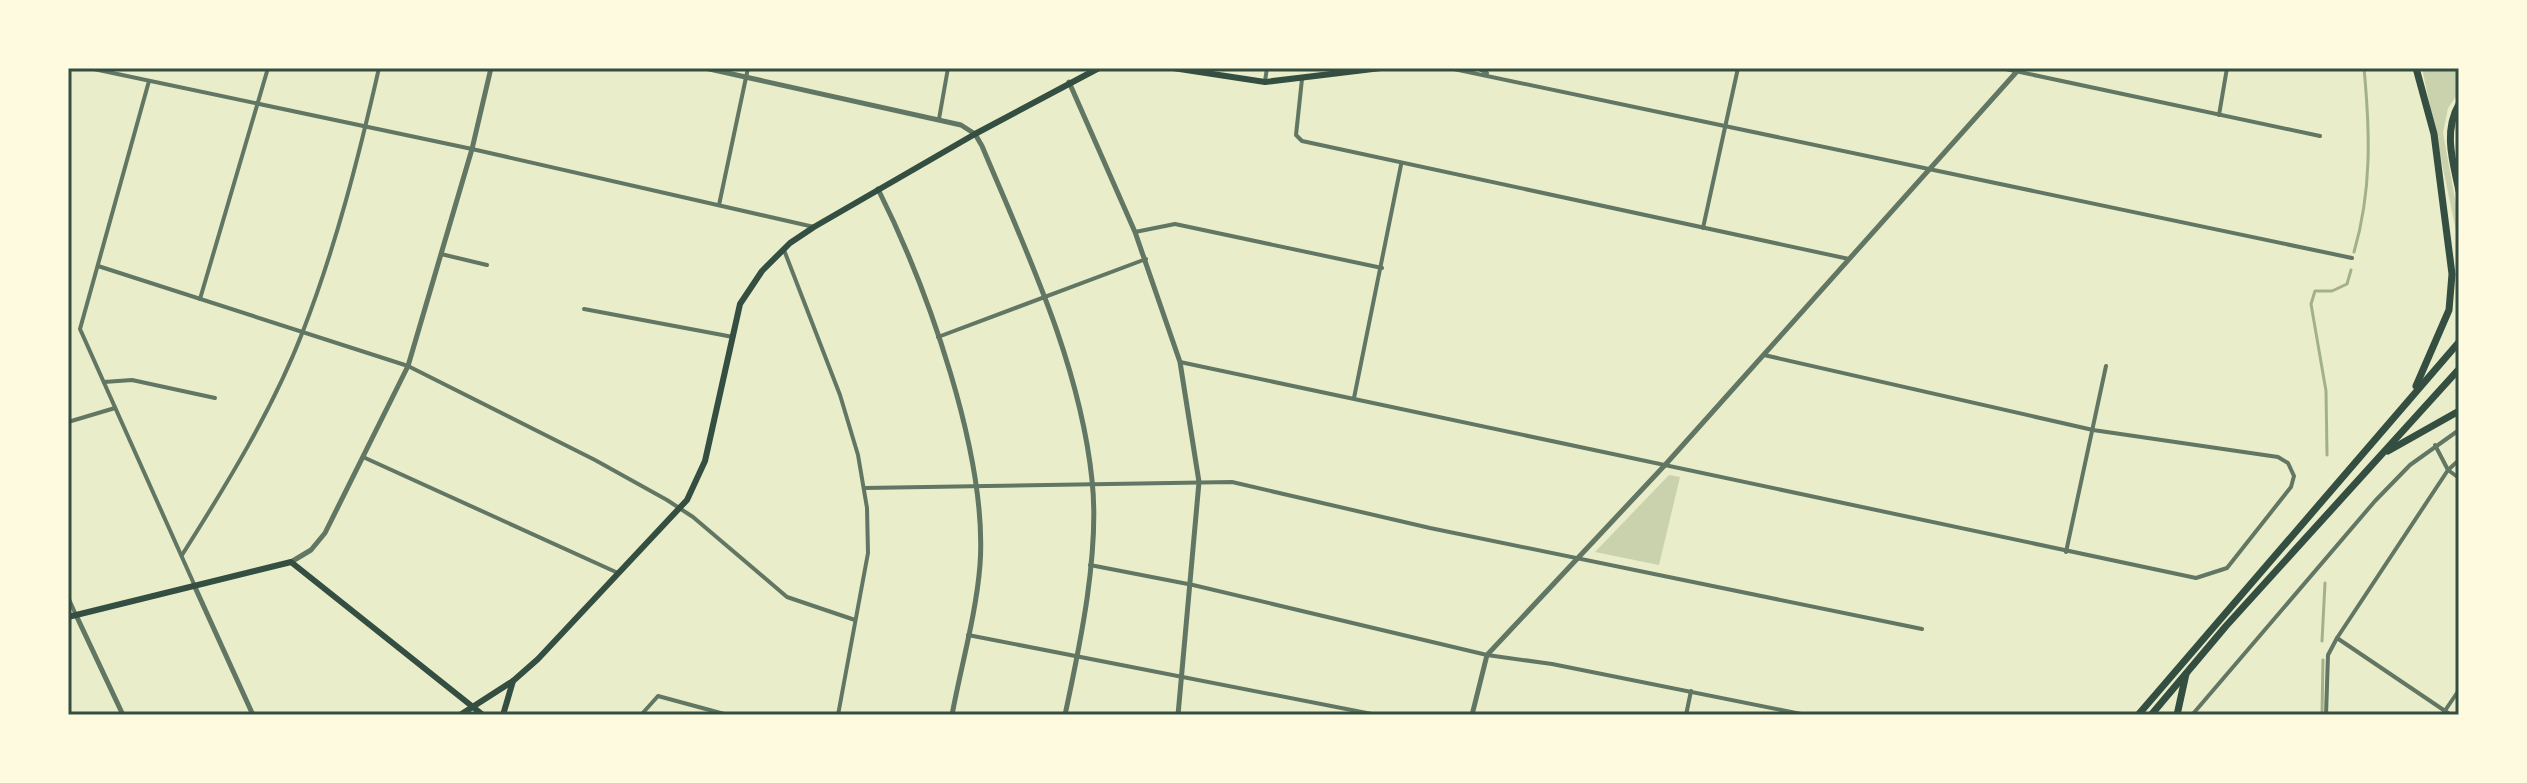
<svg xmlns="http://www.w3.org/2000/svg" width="2527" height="783" viewBox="0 0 2527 783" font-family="Bitter,serif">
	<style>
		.green { fill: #cad2ad }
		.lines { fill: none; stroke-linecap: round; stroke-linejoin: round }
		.stream { stroke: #a3b18a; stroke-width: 3 }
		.minor { stroke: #617663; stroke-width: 4 }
		.tertiary { stroke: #617663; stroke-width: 5 }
		.secondary { stroke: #344e41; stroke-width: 6 }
		.trunk { stroke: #344e41; stroke-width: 7 }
		.neatline { fill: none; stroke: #344e41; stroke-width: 3 }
	</style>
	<rect width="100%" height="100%" fill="#e9edc9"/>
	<g class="green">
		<path d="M2422 68H2459V92L2448 108 2443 133 2459 221V245Z"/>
		<path d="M1669 475 1680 477 1659 565 1595 552Z"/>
	</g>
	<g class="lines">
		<g class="stream">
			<path d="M2354 252C2372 190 2370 132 2364 68"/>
			<path d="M2327 455 2326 391 2311 304 2315 291H2332L2347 284 2351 270"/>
			<path d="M2322 641 2325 583"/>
			<path d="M2322 715 2323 660"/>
		</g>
		<g class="minor">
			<path d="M89 68 472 149 814 227"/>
			<path d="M1449 68 2352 258"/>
			<path d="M1477 68 1487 73"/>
			<path d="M2001 68 2320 136"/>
			<path d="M1302 79 1296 135 1302 141 1849 259"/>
			<path d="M149 81 80 329 194 584"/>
			<path d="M1265 81 1267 68"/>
			<path d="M2219 115 2227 68"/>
			<path d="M939 119 948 68"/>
			<path d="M719 205 748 68"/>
			<path d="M1703 228 1738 68"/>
			<path d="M1135 232 1175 224 1382 268"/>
			<path d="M784 250 840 395 858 455 867 508 868 553 838 715"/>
			<path d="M441 254 487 265"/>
			<path d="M98 266 408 366 595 460 667 500 693 517 787 597 855 620"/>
			<path d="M200 299 268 68"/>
			<path d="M584 309 733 337"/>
			<path d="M938 337 1146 259"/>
			<path d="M1180 362 2196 578 2227 568 2291 487 2294 476 2288 463 2278 457 2093 430 1764 355"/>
			<path d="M104 382 132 380 215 398"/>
			<path d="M1354 398 1401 165"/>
			<path d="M68 422 115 408"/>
			<path d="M2435 445 2448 470 2459 478"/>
			<path d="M363 457 618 573"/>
			<path d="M864 488 1232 482 1430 528 1922 629"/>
			<path d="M2066 552 2106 366"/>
			<path d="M182 555C227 484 273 409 303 331 336 246 359 156 379 68"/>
			<path d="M1090 565 1193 585 1487 655 1552 664 1806 715"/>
			<path d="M68 597 76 615"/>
			<path d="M968 635 1377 715"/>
			<path d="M2337 638 2451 715"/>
			<path d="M641 715 658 696 728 715"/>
			<path d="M1686 715 1691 691"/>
			<path d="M2192 715 2375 501 2410 465 2459 430"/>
			<path d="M2326 715 2328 655 2337 638 2448 470 2459 460"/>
			<path d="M2442 715 2459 690"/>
		</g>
		<g class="tertiary">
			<path d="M705 68 961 125 975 134 982 146C1027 253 1080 364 1092 480 1100 551 1080 645 1065 715"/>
			<path d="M1069 82 1135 232 1180 362 1199 482 1178 715"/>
			<path d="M878 189C927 287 988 456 980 565 976 615 961 666 952 715"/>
			<path d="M291 562 311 550 325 533 408 366 472 149 491 68"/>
			<path d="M194 585 253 715"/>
			<path d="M76 615 123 715"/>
			<path d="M1472 715 1487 655 1665 465 2020 68"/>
		</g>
		<g class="secondary">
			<path d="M1173 68 1265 82 1381 68"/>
			<path d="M68 617 291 562 483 715"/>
			<path d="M460 715 513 681 538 659 687 500 705 461 740 304 762 271 790 243 814 227 975 134 1099 68"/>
			<path d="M503 715 513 681"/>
		</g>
		<g class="trunk">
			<path d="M2416 68 2434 134 2452 274 2449 310 2416 386"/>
			<path d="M2459 104C2443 132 2453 162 2459 191"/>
			<path d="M2388 451 2459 411"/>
			<path d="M2138 715 2459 342"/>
			<path d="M2151 715 2226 626 2459 369"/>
			<path d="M2177 715 2186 674"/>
		</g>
	</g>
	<rect width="2527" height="783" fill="none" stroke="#fefae0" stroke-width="140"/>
	<rect x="70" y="70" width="2387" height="643" class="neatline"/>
</svg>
